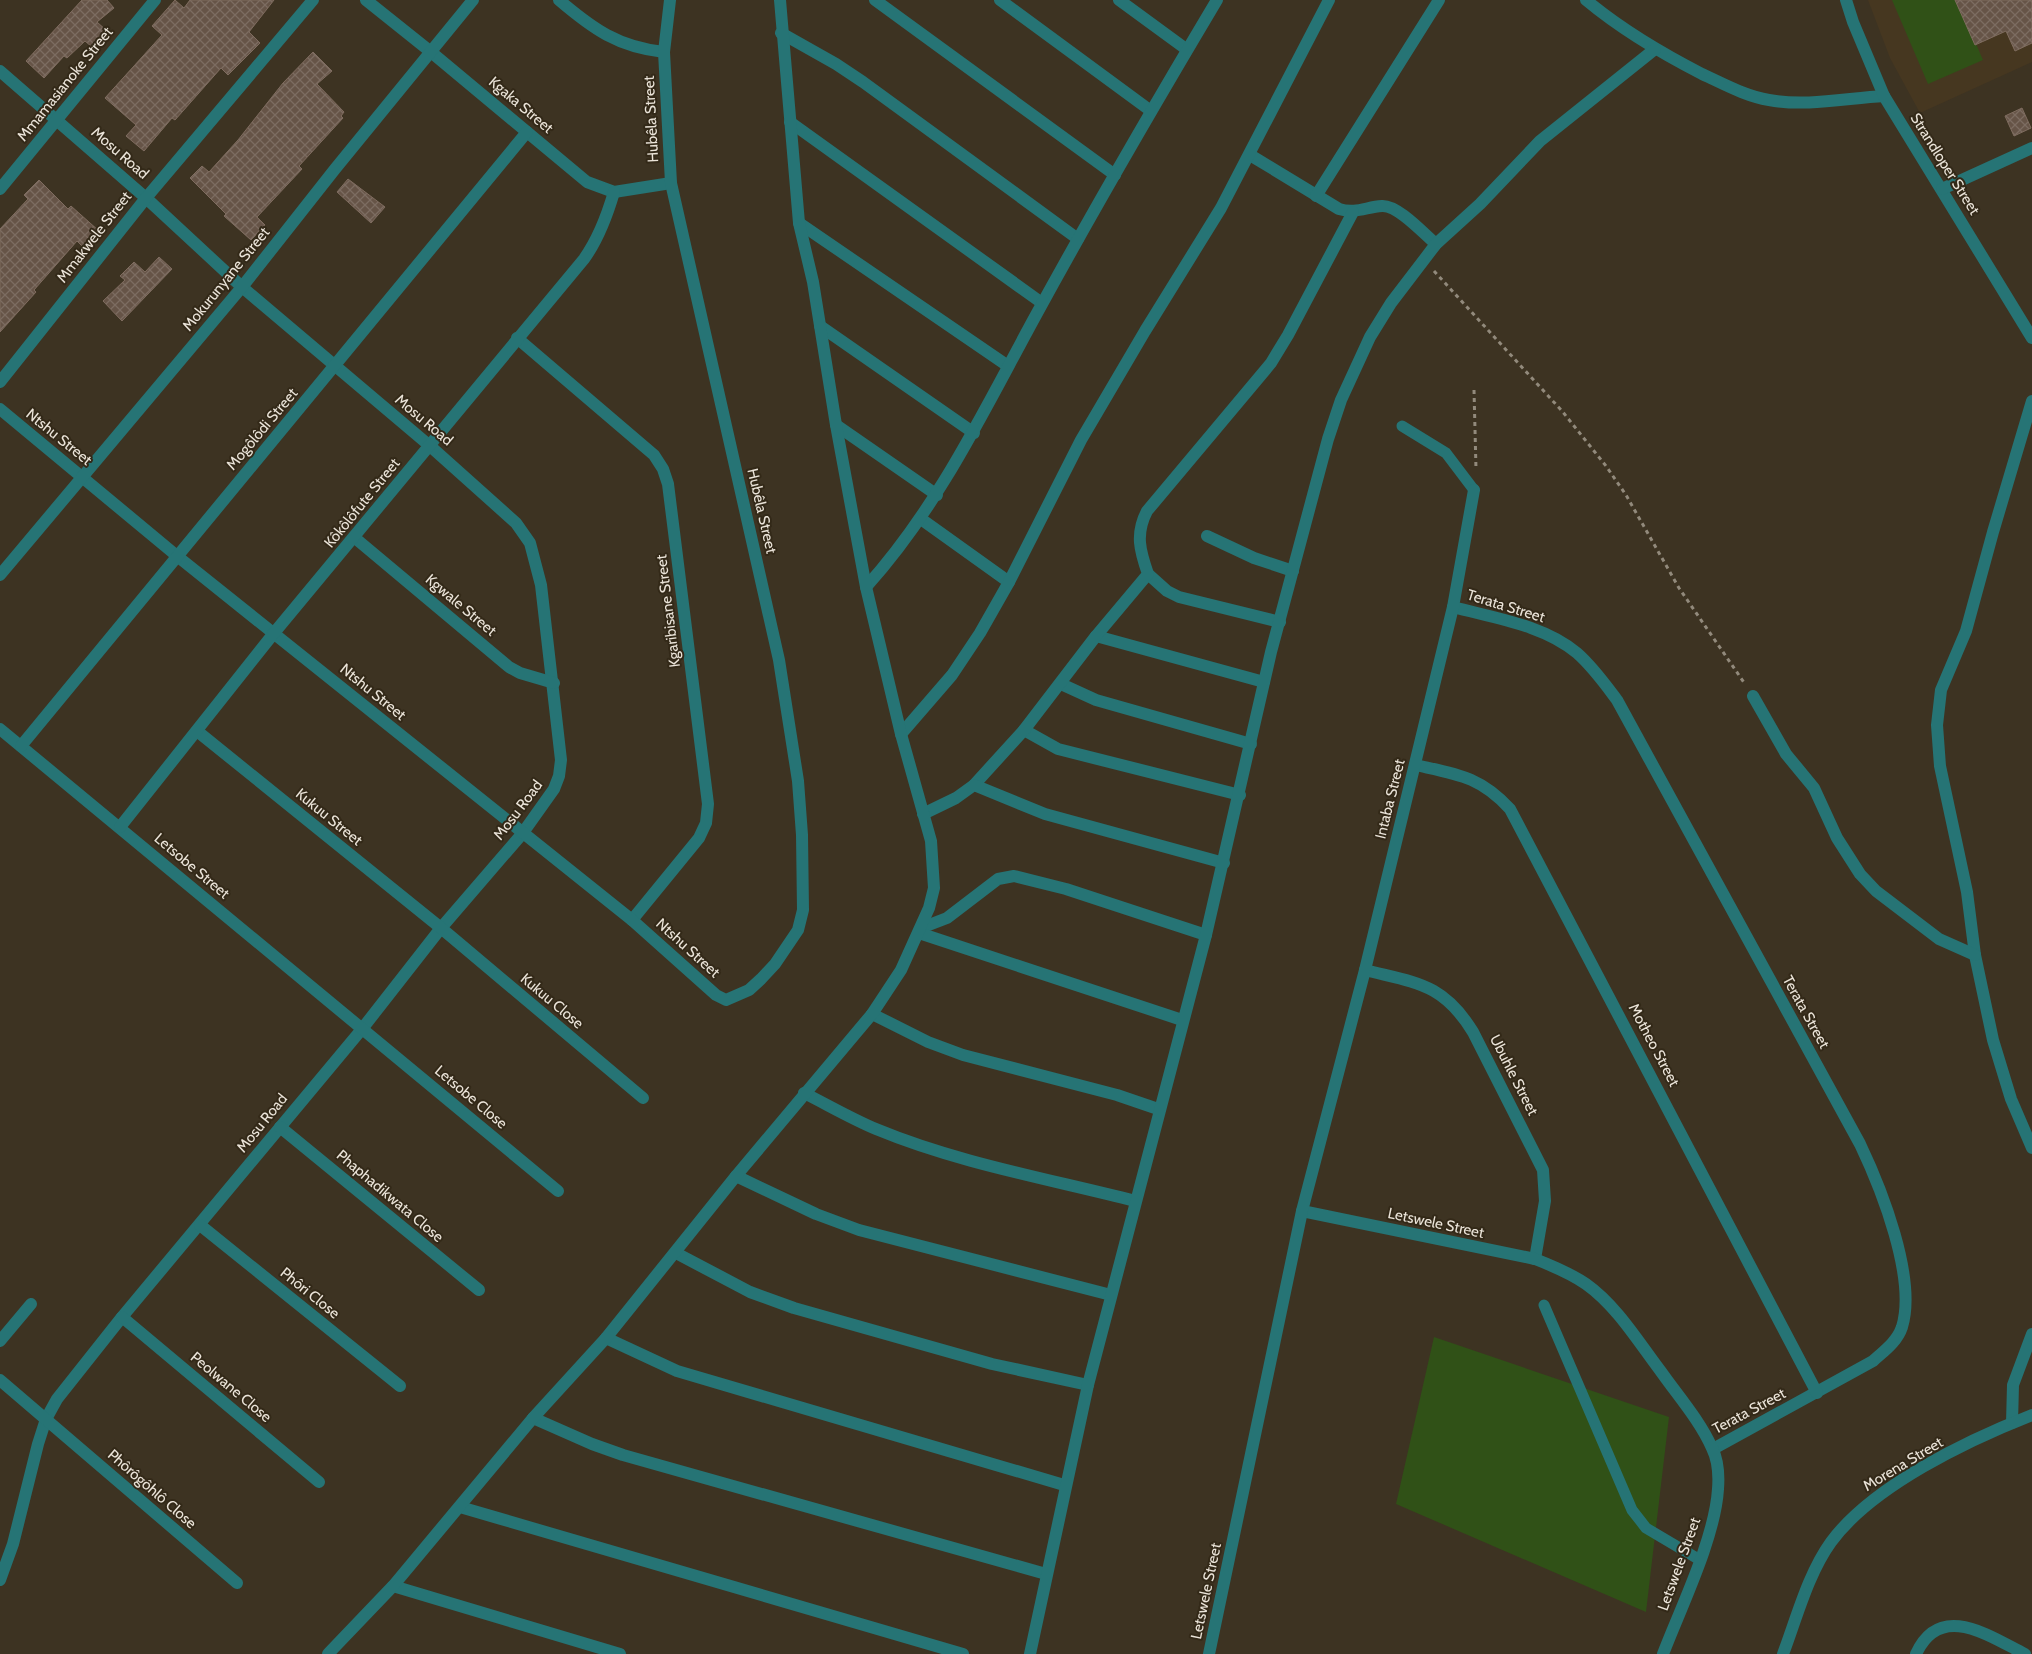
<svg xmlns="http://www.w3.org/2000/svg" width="2032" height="1654" viewBox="0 0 2032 1654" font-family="Cabin,sans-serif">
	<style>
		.built { fill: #463720 }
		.pitch { fill: #305117 }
		.building { fill: url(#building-cross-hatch); stroke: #7f6c5f }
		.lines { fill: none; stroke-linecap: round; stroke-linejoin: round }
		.path { stroke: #928a7c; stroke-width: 3; stroke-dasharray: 4 4; stroke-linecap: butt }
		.service { stroke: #267475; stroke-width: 11 }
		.minor { stroke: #267475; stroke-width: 12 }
		.labels { text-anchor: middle; stroke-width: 4; stroke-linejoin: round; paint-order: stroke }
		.street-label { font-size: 15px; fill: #ebe4d9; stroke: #332918 }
	</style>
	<defs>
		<pattern id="building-cross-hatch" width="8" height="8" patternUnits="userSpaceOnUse" patternTransform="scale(1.25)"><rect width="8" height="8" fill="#665447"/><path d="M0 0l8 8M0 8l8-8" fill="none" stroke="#7c6c61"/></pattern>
	</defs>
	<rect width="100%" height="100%" fill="#3d3322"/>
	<path class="built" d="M1868 0H2032V62L1920 113 1890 58Z"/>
	<g class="pitch">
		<path d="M1892 0H1957L1983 60 1928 84Z"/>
		<path d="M1434 1337 1669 1417 1646 1612 1396 1504Z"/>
	</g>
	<g class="building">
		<path d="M82 0H107L114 8 97 22 107 31 92 47 85 41 67 58 64 56 44 78 26 61Z"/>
		<path d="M175 0 184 8 190 0H274L249 32 260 43 228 75 221 68 175 120 172 118 144 151 126 136 136 125 105 98 162 35 152 26Z"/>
		<path d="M1955 0H2032V43L2015 51 2006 31 1975 45Z"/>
		<path d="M313 52 332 71 317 84 344 112 341 116 343 118 299 166 302 169 257 217 265 225 251 240 224 216 226 214 190 178 202 166 209 172 238 140 283 83Z"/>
		<path d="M2022 108 2031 128 2014 136 2005 116Z"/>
		<path d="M348 179 385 207 371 223 337 192Z"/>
		<path d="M39 180 68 209 71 206 99 231 84 248 77 241 34 290 36 292 0 332V229L28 199 24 195Z"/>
		<path d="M159 257 172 269 122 321 103 301 125 280 120 276 134 262 145 272Z"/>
	</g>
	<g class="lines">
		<g class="path">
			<path d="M1434 271 1562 411 1606 466 1626 495 1679 588 1745 684"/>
			<path d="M1474 390 1476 469"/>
		</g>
		<g class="service">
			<path d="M1402 426 1446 453 1474 490"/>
			<path d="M1544 1305 1632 1510 1646 1528 1700 1560"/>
		</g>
		<g class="minor">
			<path d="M366 0 431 52 587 182 614 192 671 183"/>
			<path d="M559 0C593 29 618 47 664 52"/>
			<path d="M875 0 1115 175"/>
			<path d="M1000 0 1151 111"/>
			<path d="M1119 0 1186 49"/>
			<path d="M1586 0C1622 30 1661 53 1702 74 1724 84 1745 96 1769 100 1806 107 1847 98 1884 96"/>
			<path d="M1846 0 1853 22 1884 96 2032 338"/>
			<path d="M781 33 836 64 863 82 1078 239"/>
			<path d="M0 71 146 198 242 287 430 446 516 523 530 543 541 585 561 760 559 776 554 789 522 834 441 928 362 1029 122 1317 57 1399 46 1419 38 1444 13 1544 0 1580"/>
			<path d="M790 122 1042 303"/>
			<path d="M1250 155 1339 209C1356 214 1366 207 1382 206 1398 205 1424 234 1436 244"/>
			<path d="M0 189 155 0"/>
			<path d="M1942 189 2032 148"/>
			<path d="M1316 196 1439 0"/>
			<path d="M799 223 1008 366"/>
			<path d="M820 326 974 433"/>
			<path d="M517 338 654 455 663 469 668 484 708 804 706 823 699 838 632 920"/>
			<path d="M0 382 146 198 313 0"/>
			<path d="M2032 401 1993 532 1966 631 1941 690 1937 725 1940 766 1967 892 1975 955 1993 1040 2011 1099 2032 1148"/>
			<path d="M0 409 177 556 632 920 716 995 726 1000 749 990 761 979 775 964 798 930 803 910 802 835 798 781 779 660 671 183 664 52 670 0"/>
			<path d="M836 425 937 495"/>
			<path d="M921 519 1009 582"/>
			<path d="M1207 536 1254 558 1293 571"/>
			<path d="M355 538 509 667 520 673 554 683"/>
			<path d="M1148 574 1167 591 1179 597 1280 622"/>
			<path d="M0 575 242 287 335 169 473 0"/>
			<path d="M866 587C939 506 984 410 1036 315 1094 209 1155 104 1217 0"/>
			<path d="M1453 607C1494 618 1544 625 1577 653 1593 667 1605 684 1617 700L1860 1144C1881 1188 1917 1278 1902 1327 1897 1342 1884 1351 1873 1361L1713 1449"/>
			<path d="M1096 636 1264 682"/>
			<path d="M1061 684 1096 700 1251 744"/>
			<path d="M1753 696 1786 754 1814 788 1837 838 1860 874 1876 891 1939 939 1975 955"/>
			<path d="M0 729 558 1191"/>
			<path d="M1024 730 1058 749 1240 795"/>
			<path d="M197 731 441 928 643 1098"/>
			<path d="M901 734 952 675 980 633 1009 582 1081 440 1145 331 1221 208 1329 0"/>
			<path d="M21 746 527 132"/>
			<path d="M1415 765C1456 774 1480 776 1510 809L1817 1393"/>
			<path d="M974 785 1024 730 1096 636 1148 574C1140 551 1135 534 1147 511L1271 363 1288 335 1353 212"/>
			<path d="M923 814 956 798 974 785 1045 814 1224 863"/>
			<path d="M120 827 274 633 584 259C599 238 607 216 614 192"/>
			<path d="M921 928 947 918 998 879 1014 876 1066 889 1206 935"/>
			<path d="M919 933 1182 1020"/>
			<path d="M1365 970C1416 983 1443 983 1473 1032L1543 1170 1545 1201 1535 1259"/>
			<path d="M872 1014 928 1042 963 1055 1117 1095 1158 1109"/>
			<path d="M804 1093C828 1105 852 1119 876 1129 958 1163 1049 1179 1135 1201"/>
			<path d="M280 1127 479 1290"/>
			<path d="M736 1176 816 1214 859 1230 1111 1295"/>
			<path d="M1302 1211 1535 1259C1553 1266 1570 1273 1586 1284 1617 1306 1639 1343 1662 1373 1679 1397 1700 1421 1712 1448 1718 1460 1719 1476 1718 1489 1715 1538 1681 1607 1663 1654"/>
			<path d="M200 1225 400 1386"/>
			<path d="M676 1253 750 1292 794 1308 992 1364 1088 1385"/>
			<path d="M122 1317 319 1482"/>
			<path d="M606 1338 677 1371 1064 1485"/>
			<path d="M0 1341 31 1304"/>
			<path d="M0 1380 237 1583"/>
			<path d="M533 1418 592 1444 623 1455 1046 1574"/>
			<path d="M2012 1423 2013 1385 2032 1334"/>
			<path d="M460 1507 963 1654"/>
			<path d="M393 1586 620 1654"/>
			<path d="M328 1654 393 1586 533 1418 606 1338 736 1176 872 1014 901 970 929 908 934 888 931 841 901 734 866 587 836 425 813 282 799 223 780 0"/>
			<path d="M1030 1654 1088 1385 1206 935 1271 652 1328 439 1341 400 1370 337 1391 303 1436 244 1480 204 1540 141 1655 49"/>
			<path d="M1209 1654 1302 1211 1365 970 1453 607 1474 490"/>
			<path d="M1783 1654C1797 1617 1808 1574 1831 1542 1872 1486 1968 1440 2032 1415"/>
			<path d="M1916 1654C1940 1601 1989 1636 2025 1654"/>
		</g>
	</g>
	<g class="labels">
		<g class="street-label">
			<text transform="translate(65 84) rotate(-51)" y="5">Mmamasianoke Street</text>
			<text transform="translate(521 105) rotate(40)" y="5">Kgaka Street</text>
			<text transform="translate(651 119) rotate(-93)" y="5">Hubêla Street</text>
			<text transform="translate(120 153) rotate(41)" y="5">Mosu Road</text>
			<text transform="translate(1945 164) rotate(58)" y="5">Strandloper Street</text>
			<text transform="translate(94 237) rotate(-52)" y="5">Mmakwele Street</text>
			<text transform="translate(226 279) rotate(-51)" y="5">Mokurunyane Street</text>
			<text transform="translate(424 420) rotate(40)" y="5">Mosu Road</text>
			<text transform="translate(262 429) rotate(-50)" y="5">Mogôlôdi Street</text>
			<text transform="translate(59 437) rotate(39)" y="5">Ntshu Street</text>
			<text transform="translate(362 503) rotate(-51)" y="5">Kôkôlôfute Street</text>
			<text transform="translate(762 511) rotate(77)" y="5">Hubêla Street</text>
			<text transform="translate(461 605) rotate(40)" y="5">Kgwale Street</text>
			<text transform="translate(1506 606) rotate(17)" y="5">Terata Street</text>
			<text transform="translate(668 611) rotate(-97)" y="5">Kgaribisane Street</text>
			<text transform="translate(373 692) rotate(39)" y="5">Ntshu Street</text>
			<text transform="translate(1390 799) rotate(-76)" y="5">Intaba Street</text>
			<text transform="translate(518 810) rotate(-53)" y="5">Mosu Road</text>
			<text transform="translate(329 817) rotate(39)" y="5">Kukuu Street</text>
			<text transform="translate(192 866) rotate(40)" y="5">Letsobe Street</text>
			<text transform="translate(688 948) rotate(42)" y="5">Ntshu Street</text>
			<text transform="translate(552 1001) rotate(40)" y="5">Kukuu Close</text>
			<text transform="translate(1806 1012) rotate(61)" y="5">Terata Street</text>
			<text transform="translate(1654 1045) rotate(62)" y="5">Motheo Street</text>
			<text transform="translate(1514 1075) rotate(63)" y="5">Ubuhle Street</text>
			<text transform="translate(471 1097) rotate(40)" y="5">Letsobe Close</text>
			<text transform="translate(262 1123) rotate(-51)" y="5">Mosu Road</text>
			<text transform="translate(390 1196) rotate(40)" y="5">Phaphadikwata Close</text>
			<text transform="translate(1436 1223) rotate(12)" y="5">Letswele Street</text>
			<text transform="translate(310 1293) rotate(39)" y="5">Phôri Close</text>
			<text transform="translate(231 1387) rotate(40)" y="5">Peolwane Close</text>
			<text transform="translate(1749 1411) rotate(-28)" y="5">Terata Street</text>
			<text transform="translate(1903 1464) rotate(-31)" y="5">Morena Street</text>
			<text transform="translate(152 1489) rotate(41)" y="5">Phôrôgôhlô Close</text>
			<text transform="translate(1679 1564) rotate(-70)" y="5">Letswele Street</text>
			<text transform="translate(1206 1591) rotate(-78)" y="5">Letswele Street</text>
		</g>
	</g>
</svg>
